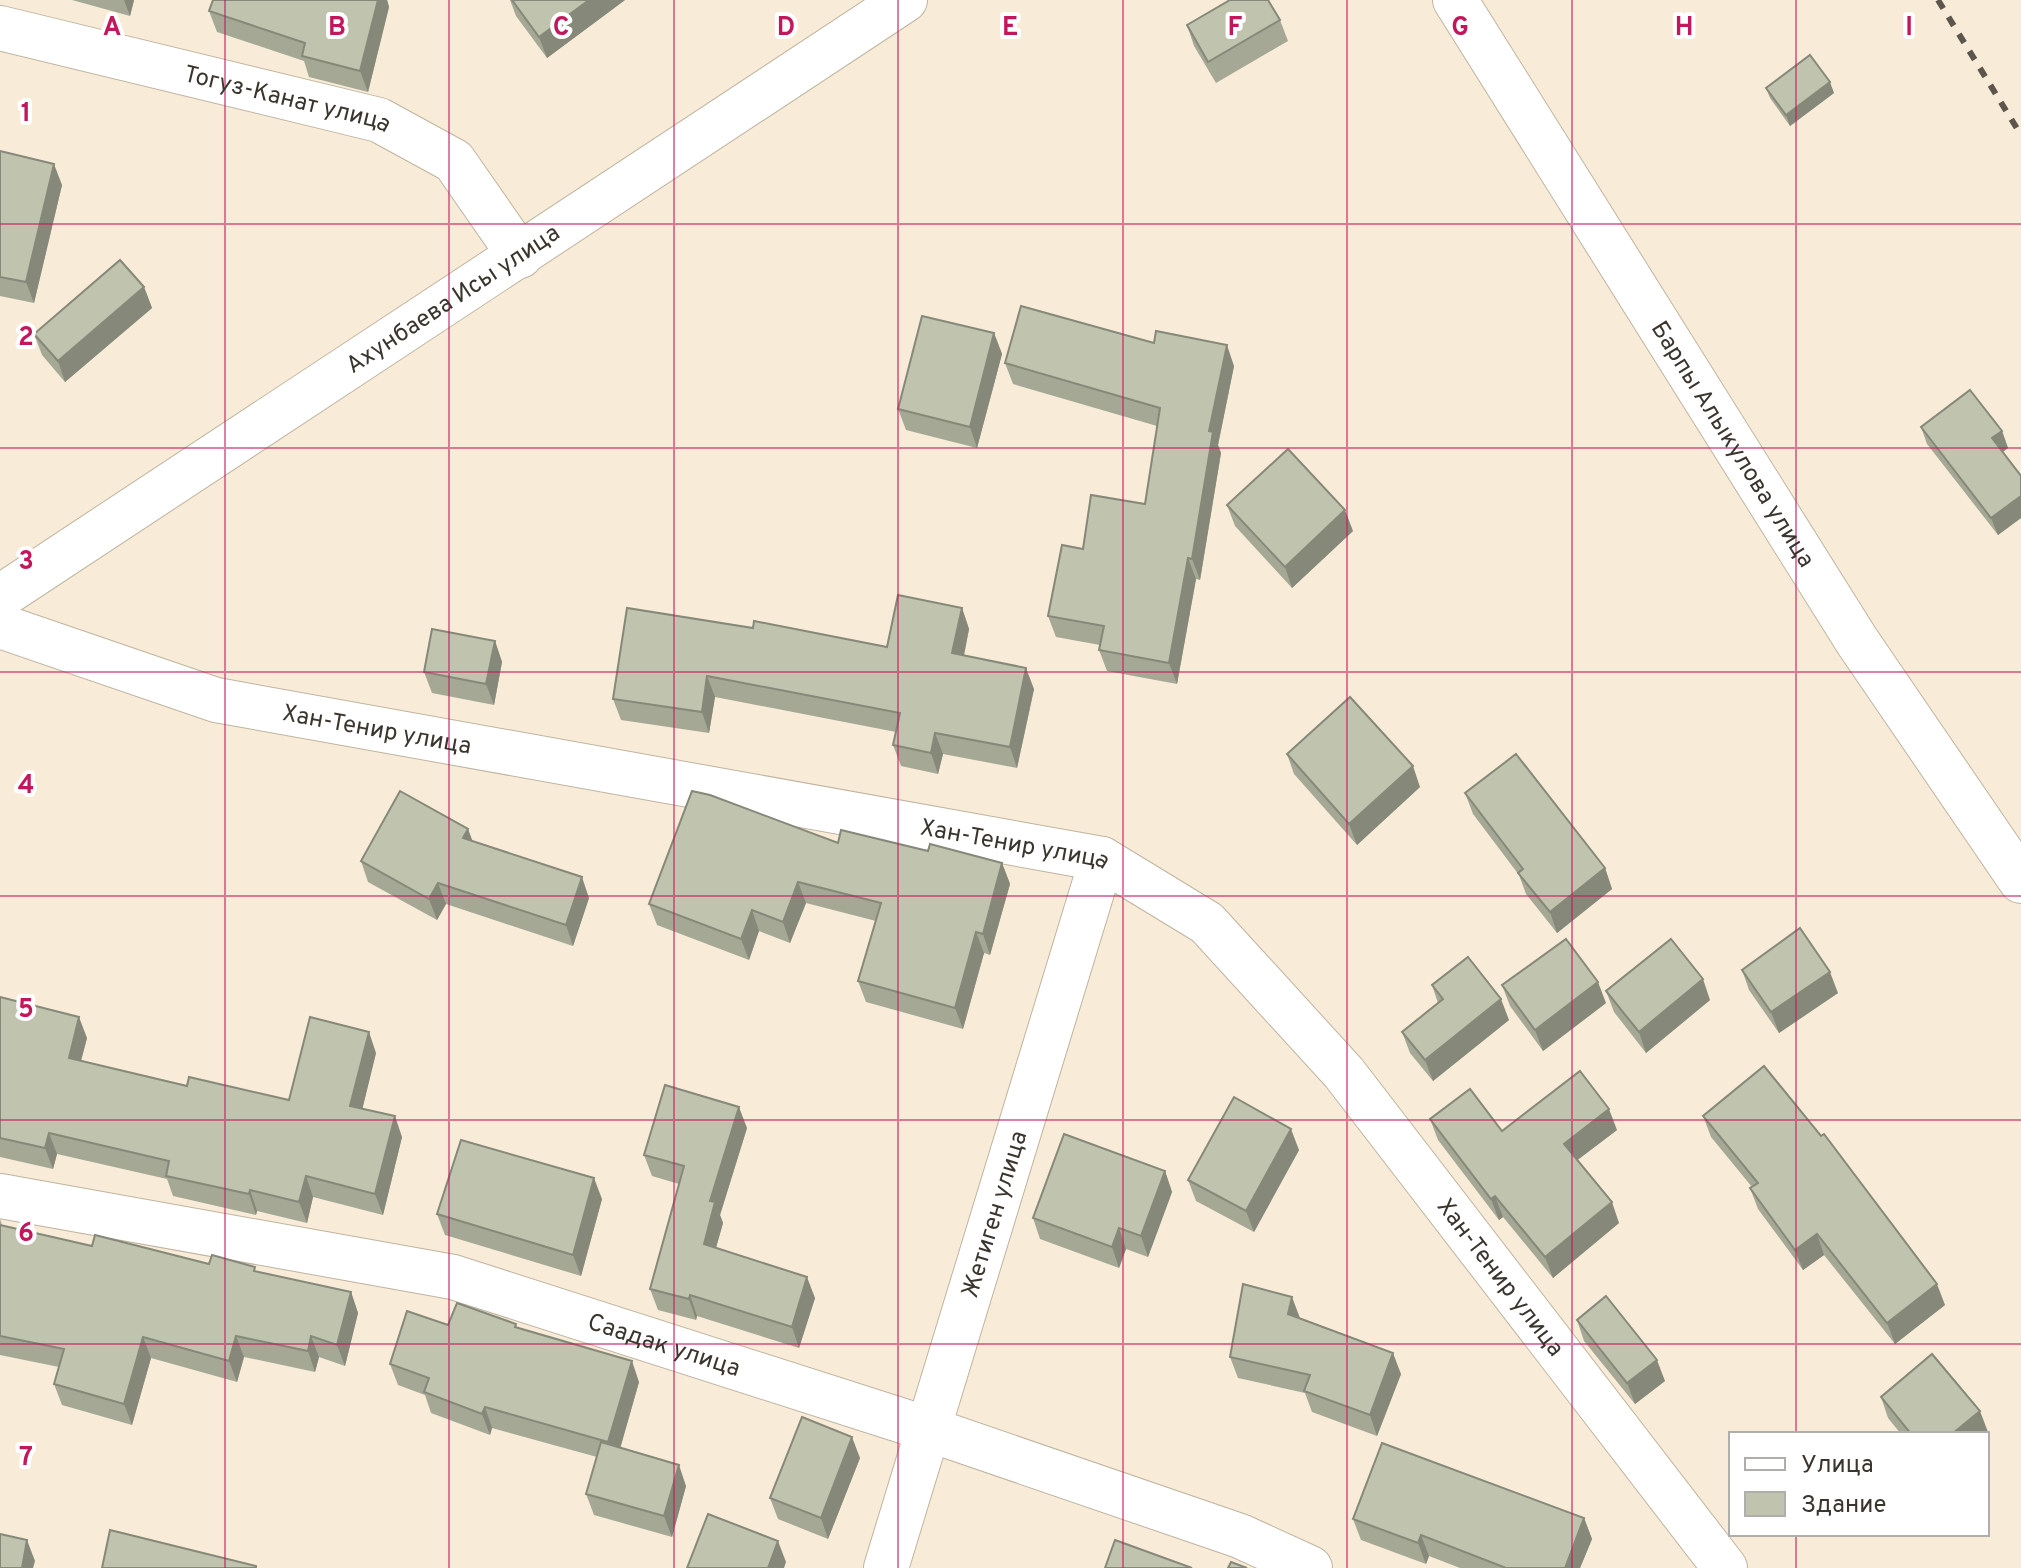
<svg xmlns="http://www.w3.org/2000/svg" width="2021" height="1568" viewBox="0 0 2021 1568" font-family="Overpass,sans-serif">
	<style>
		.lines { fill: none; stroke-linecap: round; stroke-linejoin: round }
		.minor-casing { stroke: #bfb4a0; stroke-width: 46 }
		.major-casing { stroke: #bfb4a0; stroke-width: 46 }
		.minor { stroke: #fff; stroke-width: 44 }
		.major { stroke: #fff; stroke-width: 44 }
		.rail { stroke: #5c564c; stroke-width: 6; stroke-dasharray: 10 10; stroke-linecap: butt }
		.wall { fill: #a5a895 }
		.shaded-wall { fill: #868879 }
		.building { fill: #c0c3ad; stroke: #868879; stroke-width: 2 }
		.grid { fill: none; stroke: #c2185b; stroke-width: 2; stroke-opacity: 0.55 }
		.labels { text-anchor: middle; stroke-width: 8; stroke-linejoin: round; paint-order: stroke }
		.street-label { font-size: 24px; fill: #3a352d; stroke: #fff }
		.grid-label { font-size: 26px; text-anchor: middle; font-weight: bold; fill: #c2185b; stroke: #fff; stroke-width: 8; stroke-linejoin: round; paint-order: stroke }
	</style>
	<rect width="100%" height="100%" fill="#f8ecd8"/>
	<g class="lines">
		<g class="minor-casing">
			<g id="minor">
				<path id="s1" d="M0 28 379 120 454 161 520 256"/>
				<path id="s2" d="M0 626 216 700 1102 859 1207 923 1344 1073 1725 1568"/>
				<path id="s3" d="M0 1196 453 1277 931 1430 1240 1536 1310 1568"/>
				<path id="s4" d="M886 1568 1102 859"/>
			</g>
		</g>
		<g class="major-casing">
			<g id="major">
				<path id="s5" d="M1455 0 1857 641 2021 881"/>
				<path id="s6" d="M0 597 905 0"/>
			</g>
		</g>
		<use href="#minor" class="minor"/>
		<use href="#major" class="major"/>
		<path class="rail" d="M1938 0 2021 135"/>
	</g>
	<g class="wall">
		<path d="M72 0H134L130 16Z"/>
		<path d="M213 0H387L389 7 368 92 309 77 304 61 217 32 209 11Z"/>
		<path d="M510 0H625L547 58 516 16Z"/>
		<path d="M1280 20 1288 41 1216 83 1194 46 1187 25Z"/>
		<path d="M1766 88 1834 93 1790 126 1770 98Z"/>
		<path d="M0 151 62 185 34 303 0 296Z"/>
		<path d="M144 287 152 308 65 382 42 355 34 334Z"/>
		<path d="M994 333 1002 354 977 448 906 430 898 409Z"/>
		<path d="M1005 363 1234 366 1218 445 1221 453 1200 580 1196 579 1177 684 1107 671 1099 650 1100 645 1056 637 1048 616 1083 549 1145 504 1157 426 1013 384Z"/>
		<path d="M1921 427 2002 431 2008 448 2003 452 2021 476V518L1998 535 1927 444Z"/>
		<path d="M1227 505 1353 531 1292 588 1235 526Z"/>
		<path d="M962 608 969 629 964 656 1034 689 1017 768 943 754 938 774 901 766 893 745 896 732 715 697 709 733 621 720 613 699 753 628 887 647Z"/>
		<path d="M495 641 502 662 494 705 432 693 424 672Z"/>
		<path d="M1287 754 1420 787 1357 845 1294 774Z"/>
		<path d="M1465 793 1605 868 1612 889 1557 933 1526 894 1519 875 1473 814Z"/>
		<path d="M468 829 472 841 589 898 573 946 446 904 437 920 368 882 361 861Z"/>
		<path d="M838 843 928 851 1002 863 1010 884 990 955 984 953 963 1029 866 1002 858 981 876 921 806 903 790 943 759 931 749 960 657 925 649 904Z"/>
		<path d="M1742 970 1838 993 1779 1033 1749 990Z"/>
		<path d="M1432 985 1509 1020 1433 1081 1410 1053 1402 1032 1438 1003Z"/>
		<path d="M1502 985 1606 1003 1543 1051 1510 1006Z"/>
		<path d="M1606 991 1710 1000 1646 1053 1614 1012Z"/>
		<path d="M0 997 87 1038 81 1061 187 1086 289 1100 376 1053 362 1109 402 1137 383 1215 313 1197 307 1223 257 1211 256 1215 173 1196 167 1179 57 1154 53 1169 0 1157Z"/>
		<path d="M1703 1116 1945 1305 1895 1344 1824 1255 1803 1270 1758 1209 1750 1188 1752 1187 1711 1137Z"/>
		<path d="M1430 1119 1502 1131 1617 1130 1577 1160 1619 1223 1553 1278 1503 1217 1499 1220 1438 1140Z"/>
		<path d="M747 1128 720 1215 723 1223 716 1248 815 1298 799 1348 697 1316 696 1320 658 1310 650 1289 679 1184 652 1176 644 1155Z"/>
		<path d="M1299 1150 1254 1232 1196 1201 1188 1180Z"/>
		<path d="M1165 1171 1172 1192 1148 1257 1126 1249 1119 1268 1040 1239 1033 1218Z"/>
		<path d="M602 1199 581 1276 445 1235 437 1214Z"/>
		<path d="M0 1219 2 1225 92 1246 257 1272 351 1292 358 1313 345 1366 319 1357 315 1372 244 1357 237 1382 151 1358 132 1425 62 1405 54 1384 59 1367 0 1355Z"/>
		<path d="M1577 1320 1665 1381 1635 1404 1584 1341Z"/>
		<path d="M516 1324 517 1328 639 1382 620 1448 686 1486 672 1537 594 1515 586 1494 597 1457 492 1428 490 1435 431 1413 425 1395 398 1385 390 1364 448 1325Z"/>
		<path d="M1230 1357 1401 1374 1377 1436 1312 1412 1305 1393 1238 1378Z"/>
		<path d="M1881 1397 1988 1432 1985 1434H1901L1888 1418Z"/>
		<path d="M860 1458 828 1539 778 1519 770 1498Z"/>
		<path d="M1584 1518 1592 1539 1580 1568H1460L1429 1556 1426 1564 1361 1540 1353 1519Z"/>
	</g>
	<g class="shaded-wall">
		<path d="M124 0H134L130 16Z"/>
		<path d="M378 0H387L389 7 368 92 360 71Z"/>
		<path d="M589 0H625L547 58 539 37Z"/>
		<path d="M1830 82 1834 93 1790 126 1786 115Z"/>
		<path d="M54 164 62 185 34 303 26 282Z"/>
		<path d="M144 287 152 308 65 382 58 361Z"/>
		<path d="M994 333 1002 354 977 448 970 427Z"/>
		<path d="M1227 345 1234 366 1218 445 1221 453 1200 580 1192 559 1209 431Z"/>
		<path d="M2002 431 2008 448 1998 455 1992 438Z"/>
		<path d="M2021 496V518L1998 535 1991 518Z"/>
		<path d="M1345 510 1353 531 1292 588 1285 567Z"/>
		<path d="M1188 558 1196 579 1177 684 1169 663Z"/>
		<path d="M962 608 969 629 960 674 952 653Z"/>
		<path d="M495 641 502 662 494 705 486 684Z"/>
		<path d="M1026 668 1034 689 1017 768 1010 747Z"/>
		<path d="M707 676 715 697 709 733 702 712Z"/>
		<path d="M935 733 943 754 938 774 931 753Z"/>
		<path d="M1413 766 1420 787 1357 845 1349 824Z"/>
		<path d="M468 829 476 850 463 838Z"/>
		<path d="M1002 863 1010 884 990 955 983 934Z"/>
		<path d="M1605 868 1612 889 1557 933 1550 912Z"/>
		<path d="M582 877 589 898 573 946 566 925Z"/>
		<path d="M798 882 806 903 790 943 783 922Z"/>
		<path d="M438 883 446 904 437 920 429 899Z"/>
		<path d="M752 910 759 931 749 960 741 939Z"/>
		<path d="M976 932 984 953 963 1029 955 1008Z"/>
		<path d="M1830 972 1838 993 1779 1033 1771 1012Z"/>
		<path d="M1703 979 1710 1000 1646 1053 1639 1032Z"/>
		<path d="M1598 982 1606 1003 1543 1051 1535 1030Z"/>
		<path d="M1501 999 1509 1020 1433 1081 1425 1060Z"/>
		<path d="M79 1017 87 1038 76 1079 69 1058Z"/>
		<path d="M369 1032 376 1053 358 1127 350 1106Z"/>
		<path d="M739 1107 747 1128 720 1215 723 1223 711 1265 704 1244 710 1201Z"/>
		<path d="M1609 1109 1617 1130 1571 1165 1564 1144Z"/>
		<path d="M395 1116 402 1137 383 1215 375 1194Z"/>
		<path d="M1291 1129 1299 1150 1254 1232 1246 1211Z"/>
		<path d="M49 1133 57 1154 53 1169 45 1148Z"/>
		<path d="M1165 1171 1172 1192 1148 1257 1141 1236Z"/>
		<path d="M306 1176 313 1197 307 1223 299 1202Z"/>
		<path d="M594 1178 602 1199 581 1276 573 1255Z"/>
		<path d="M250 1190 257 1211 256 1215 249 1194Z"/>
		<path d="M1495 1196 1503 1217 1499 1220 1491 1199Z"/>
		<path d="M1612 1202 1619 1223 1553 1278 1545 1257Z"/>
		<path d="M1119 1228 1126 1249 1119 1268 1112 1247Z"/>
		<path d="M1817 1234 1824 1255 1803 1270 1795 1250Z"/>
		<path d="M807 1277 815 1298 799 1348 792 1327Z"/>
		<path d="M1937 1284 1945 1305 1895 1344 1887 1323Z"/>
		<path d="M351 1292 358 1313 345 1366 337 1345Z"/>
		<path d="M690 1295 697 1316 696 1320 689 1299Z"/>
		<path d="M1292 1297 1300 1318 1288 1314Z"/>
		<path d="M236 1336 244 1357 237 1382 229 1361Z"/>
		<path d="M311 1336 319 1357 315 1372 308 1351Z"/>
		<path d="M143 1337 151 1358 132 1425 124 1404Z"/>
		<path d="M1393 1353 1401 1374 1377 1436 1370 1415Z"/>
		<path d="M1657 1360 1665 1381 1635 1404 1627 1383Z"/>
		<path d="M632 1361 639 1382 616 1463 608 1442Z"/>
		<path d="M485 1407 492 1428 490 1435 482 1414Z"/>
		<path d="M1980 1411 1988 1432 1985 1434H1952Z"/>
		<path d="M852 1437 860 1458 828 1539 821 1518Z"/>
		<path d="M679 1465 686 1486 672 1537 664 1516Z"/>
		<path d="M1584 1518 1592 1539 1580 1568H1565Z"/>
		<path d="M1421 1535 1429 1556 1426 1564 1418 1543Z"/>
		<path d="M27 1540 35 1561 33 1568H22Z"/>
		<path d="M778 1541 786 1562 784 1568H768Z"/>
	</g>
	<g class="building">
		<path d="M213 0H378L360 71 302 56 305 43 209 11Z"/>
		<path d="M512 0H589L539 37Z"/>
		<path d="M1230 0H1268L1280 20 1208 62 1187 25Z"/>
		<path d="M1810 55 1830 82 1786 115 1766 88Z"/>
		<path d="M0 151 54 164 26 282 0 277Z"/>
		<path d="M120 260 144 287 58 361 34 334Z"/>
		<path d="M1021 306 1154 343 1156 331 1227 345 1209 431 1213 432 1192 559 1188 558 1169 663 1099 650 1104 626 1048 616 1062 545 1083 549 1091 495 1145 504 1160 408 1005 363Z"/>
		<path d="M922 316 994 333 970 427 898 409Z"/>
		<path d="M1970 390 2002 431 1992 438 2021 476V496L1991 518 1921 427Z"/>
		<path d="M1288 449 1345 510 1285 567 1227 505Z"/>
		<path d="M898 595 962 608 952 653 1026 668 1010 747 935 733 931 753 893 745 900 713 707 676 702 712 613 699 627 608 753 628 754 621 887 647Z"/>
		<path d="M432 629 495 641 486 684 424 672Z"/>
		<path d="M1350 697 1413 766 1349 824 1287 754Z"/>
		<path d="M1516 754 1605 868 1550 912 1518 873 1523 869 1465 793Z"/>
		<path d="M400 791 468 829 463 838 582 877 566 925 438 883 429 899 361 861Z"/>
		<path d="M692 791 710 795 838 843 841 830 928 851 930 844 1002 863 983 934 976 932 955 1008 858 981 881 903 798 882 783 922 752 910 741 939 649 904Z"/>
		<path d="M1800 928 1830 972 1771 1012 1742 970Z"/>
		<path d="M1566 939 1598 982 1535 1030 1502 985Z"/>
		<path d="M1671 939 1703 979 1639 1032 1606 991Z"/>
		<path d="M1468 957 1501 999 1425 1060 1402 1032 1443 999 1432 985Z"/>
		<path d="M0 997 79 1017 69 1058 187 1086 189 1077 289 1100 310 1017 369 1032 350 1106 395 1116 375 1194 306 1176 299 1202 250 1190 249 1194 166 1176 169 1161 49 1133 45 1148 0 1138Z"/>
		<path d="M1764 1066 1821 1136 1824 1134 1937 1284 1887 1323 1817 1234 1795 1250 1750 1188 1758 1183 1703 1116Z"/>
		<path d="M1580 1071 1609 1109 1564 1144 1612 1202 1545 1257 1495 1196 1491 1199 1430 1119 1470 1089 1502 1131Z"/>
		<path d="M665 1085 739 1107 710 1201 715 1202 704 1244 807 1277 792 1327 690 1295 689 1299 650 1289 684 1166 644 1155Z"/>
		<path d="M1234 1097 1291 1129 1246 1211 1188 1180Z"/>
		<path d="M1064 1134 1165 1171 1141 1236 1119 1228 1112 1247 1033 1218Z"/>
		<path d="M461 1140 594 1178 573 1255 437 1214Z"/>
		<path d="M0 1225 92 1246 95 1235 209 1264 212 1255 255 1267 254 1271 351 1292 337 1345 311 1336 308 1351 236 1336 229 1361 143 1337 124 1404 54 1384 64 1349 0 1336Z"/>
		<path d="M1243 1284 1292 1297 1288 1314 1393 1353 1370 1415 1304 1391 1310 1375 1230 1357Z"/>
		<path d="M1606 1296 1657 1360 1627 1383 1577 1320Z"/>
		<path d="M457 1303 516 1324 515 1327 632 1361 608 1442 485 1407 482 1414 424 1392 429 1378 390 1364 407 1311 448 1325Z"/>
		<path d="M1932 1354 1980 1411 1952 1434H1911L1881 1397Z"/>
		<path d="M802 1417 852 1437 821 1518 770 1498Z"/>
		<path d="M601 1442 679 1465 664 1516 586 1494Z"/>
		<path d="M1382 1443 1584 1518 1565 1568H1506L1421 1535 1418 1543 1353 1519Z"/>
		<path d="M708 1514 778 1541 768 1568H687Z"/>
		<path d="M110 1530 256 1566V1568H102Z"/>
		<path d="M0 1534 27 1540 22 1568H0Z"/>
		<path d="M1115 1540 1192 1568H1105Z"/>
		<path d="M1231 1562 1247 1568H1228Z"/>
	</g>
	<path class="grid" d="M225 0V1568M449 0V1568M674 0V1568M898 0V1568M1123 0V1568M1347 0V1568M1572 0V1568M1796 0V1434M0 224H2021M0 448H2021M0 672H2021M0 896H2021M0 1120H2021M0 1344H2021M1796 1534V1568"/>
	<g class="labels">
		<g class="street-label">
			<text dy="8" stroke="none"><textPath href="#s1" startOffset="296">Тогуз-Канат улица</textPath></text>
			<text dy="8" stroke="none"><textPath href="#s6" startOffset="542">Ахунбаева Исы улица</textPath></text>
			<text dy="8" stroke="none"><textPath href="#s5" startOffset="524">Барпы Алыкулова улица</textPath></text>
			<text dy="8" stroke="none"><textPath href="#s2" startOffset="392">Хан-Тенир улица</textPath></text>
			<text dy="8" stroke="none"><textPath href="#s2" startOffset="1040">Хан-Тенир улица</textPath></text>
			<text dy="8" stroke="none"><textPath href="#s4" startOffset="370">Жетиген улица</textPath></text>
			<text dy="8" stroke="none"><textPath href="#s2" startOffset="1712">Хан-Тенир улица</textPath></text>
			<text dy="8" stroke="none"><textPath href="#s3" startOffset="682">Саадак улица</textPath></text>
		</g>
	</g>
	<g class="grid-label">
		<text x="112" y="35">A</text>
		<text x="337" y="35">B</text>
		<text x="561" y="35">C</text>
		<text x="786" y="35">D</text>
		<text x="1010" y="35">E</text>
		<text x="1235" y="35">F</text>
		<text x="1460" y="35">G</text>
		<text x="1684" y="35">H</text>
		<text x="1909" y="35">I</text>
		<text x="26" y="121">1</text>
		<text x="26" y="345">2</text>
		<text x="26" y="569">3</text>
		<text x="26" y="793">4</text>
		<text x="26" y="1017">5</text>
		<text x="26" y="1241">6</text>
		<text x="26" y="1465">7</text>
	</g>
	<rect x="1729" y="1432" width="260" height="104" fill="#ffffff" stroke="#b0aeab" stroke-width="2"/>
	<rect x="1745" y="1458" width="40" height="12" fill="#ffffff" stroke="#b0aeab" stroke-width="2"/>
	<text x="1801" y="1472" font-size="24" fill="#3a352d">Улица</text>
	<rect x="1745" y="1492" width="40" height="24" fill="#c0c3ad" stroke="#b0aeab" stroke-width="2"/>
	<text x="1801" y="1512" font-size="24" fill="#3a352d">Здание</text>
</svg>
